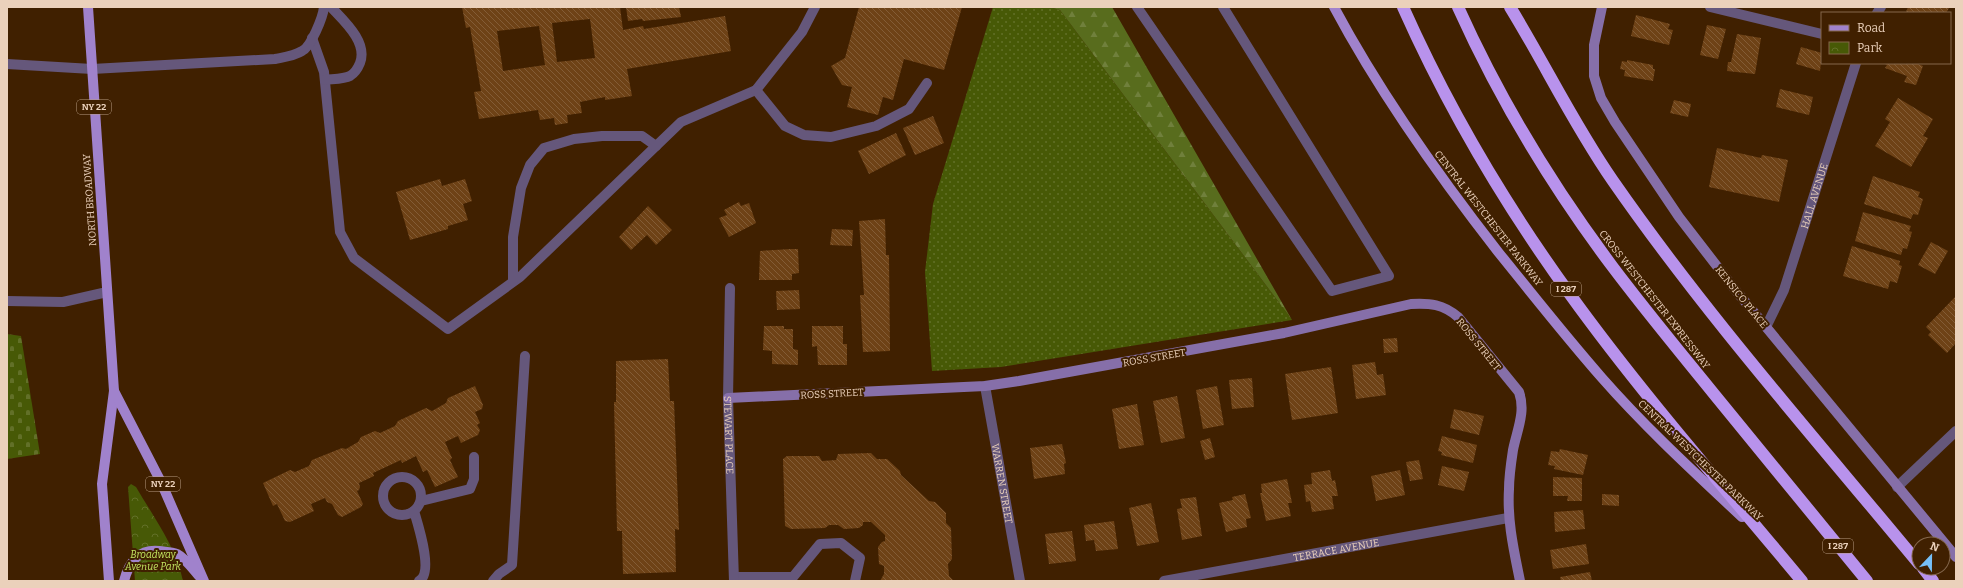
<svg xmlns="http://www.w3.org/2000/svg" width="1963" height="588" viewBox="0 0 1963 588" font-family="Bitter,serif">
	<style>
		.grass { fill: url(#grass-dots) }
		.forest { fill: url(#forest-firs) }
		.cemetery { fill: url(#cemetery-stones) }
		.park { fill: url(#park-crowns) }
		.building { fill: url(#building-back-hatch); fill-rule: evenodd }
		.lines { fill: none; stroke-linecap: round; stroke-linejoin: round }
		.lane { stroke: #65577b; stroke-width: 10 }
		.street { stroke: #65577b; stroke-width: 10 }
		.secondary { stroke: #866fa9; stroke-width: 10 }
		.primary { stroke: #a082cc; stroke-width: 10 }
		.highway { stroke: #b892ec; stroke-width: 12 }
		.labels { text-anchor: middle; stroke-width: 4; stroke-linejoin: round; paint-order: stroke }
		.shield { fill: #402000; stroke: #b89c83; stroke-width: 1 }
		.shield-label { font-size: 9px; font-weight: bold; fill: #ebd1bb }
		.street-label { font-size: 10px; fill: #ebd1bb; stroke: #402000 }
		.park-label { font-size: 10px; font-style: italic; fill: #c2e561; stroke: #402000 }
	</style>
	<defs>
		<pattern id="grass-dots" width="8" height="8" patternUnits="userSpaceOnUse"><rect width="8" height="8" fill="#475906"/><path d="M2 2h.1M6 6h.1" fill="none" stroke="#627028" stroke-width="1.8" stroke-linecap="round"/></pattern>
		<pattern id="forest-firs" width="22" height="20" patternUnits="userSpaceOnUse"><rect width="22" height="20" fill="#586c1d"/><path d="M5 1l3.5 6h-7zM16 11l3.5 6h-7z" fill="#70803c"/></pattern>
		<pattern id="cemetery-stones" width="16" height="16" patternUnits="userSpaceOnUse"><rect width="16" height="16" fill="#475906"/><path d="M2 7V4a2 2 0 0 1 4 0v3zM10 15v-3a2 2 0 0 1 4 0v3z" fill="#627028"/></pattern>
		<pattern id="park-crowns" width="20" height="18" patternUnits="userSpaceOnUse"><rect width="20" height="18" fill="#475906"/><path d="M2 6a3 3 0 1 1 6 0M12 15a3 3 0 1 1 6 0" fill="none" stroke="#627028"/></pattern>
		<pattern id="building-back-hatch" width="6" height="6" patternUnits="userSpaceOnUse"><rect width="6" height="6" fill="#6e4216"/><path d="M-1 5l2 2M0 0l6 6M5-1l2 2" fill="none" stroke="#835c36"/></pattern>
	</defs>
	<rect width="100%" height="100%" fill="#402000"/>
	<path class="grass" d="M993 7H1049L1060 10 1292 320 1001 367 932 371 925 272 933 204Z"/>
	<path class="forest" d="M1049 7H1112L1292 320 1060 10Z"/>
	<path class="cemetery" d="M7 334 21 336 40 454 7 459Z"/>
	<path class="park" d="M131 484 136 487C153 516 176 547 183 581H135L128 487Z"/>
	<g class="building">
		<path d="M462 7H620L623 30 643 26 644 29 725 16 731 51 627 69 632 96 605 100V97L580 102 582 113 567 115 568 123 555 125 554 118 540 120 538 110 479 119 474 92 481 91 470 27 466 28ZM590 19 595 58 557 62 552 23ZM539 26 545 65 503 71 497 31Z"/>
		<path d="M626 7H679L681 17 643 21 642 19 628 21Z"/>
		<path d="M859 7H962L944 70 904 59 893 100 883 97 878 115 847 107 852 87 842 85 831 66 845 58Z"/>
		<path d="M1908 7H1946L1949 8 1946 13H1907L1906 12Z"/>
		<path d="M1636 15 1670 24 1668 29 1673 30 1669 45 1631 36Z"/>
		<path d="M1707 25 1726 29 1718 59 1700 55Z"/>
		<path d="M1737 34 1761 38 1755 74 1727 71 1728 62H1731Z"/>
		<path d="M1801 47 1822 53 1820 71 1796 64Z"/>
		<path d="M1627 60 1653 65V69H1655L1653 81 1624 76 1625 70 1620 69 1622 61 1627 62Z"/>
		<path d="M1883 63H1915L1923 66 1916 85 1904 82 1907 76 1885 68 1887 65Z"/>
		<path d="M1780 89 1813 97 1809 115 1776 107Z"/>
		<path d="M1898 98 1933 119 1923 136 1928 138 1911 167 1875 146 1890 122 1885 119Z"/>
		<path d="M1674 100 1691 104 1688 117 1670 113Z"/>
		<path d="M933 116 944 143 915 155 903 128Z"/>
		<path d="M896 133 906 155 869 174 858 151Z"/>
		<path d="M1717 148 1761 158 1762 155 1788 160 1779 202 1709 187Z"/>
		<path d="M1873 176 1920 192 1918 197 1923 199 1918 215 1913 214 1911 219 1864 204Z"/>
		<path d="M440 179 442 186 465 179 472 201 463 204 468 220 448 226V229L410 240 396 192Z"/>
		<path d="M739 202 741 206 749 203 756 223 729 237 719 218 727 215 724 210Z"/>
		<path d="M648 206 672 230 656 245 647 235 631 250 619 237Z"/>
		<path d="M1863 212 1911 226 1909 231 1912 232 1907 249 1903 248 1901 255 1855 241Z"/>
		<path d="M885 219 886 255H889L890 351 863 352 860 295H864L859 221Z"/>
		<path d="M832 229 853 230 852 246 830 245Z"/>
		<path d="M1931 242 1948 251 1935 274 1918 265Z"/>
		<path d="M1852 246 1900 261 1899 265 1902 266 1897 283 1890 281 1888 289 1843 276Z"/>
		<path d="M791 249H798L799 273 792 274V280H759L760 251Z"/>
		<path d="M799 290 800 309 777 310 776 291Z"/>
		<path d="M1955 297 1956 343 1947 353 1928 335 1931 332 1926 327Z"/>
		<path d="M764 326H784V329H793V349L798 350V365L772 364V351L763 350Z"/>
		<path d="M812 326H843V344H847V365H818L817 346 812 347Z"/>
		<path d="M1397 338 1398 352 1384 353 1383 339Z"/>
		<path d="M668 359 670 401H674L679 530 675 529 676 572 623 574 622 531H617L614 402H616V361Z"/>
		<path d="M1375 362 1377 375 1383 374 1386 395 1356 399 1352 365Z"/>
		<path d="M1331 367 1338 413 1292 420 1285 374Z"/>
		<path d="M1252 378 1254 407 1232 409 1229 380Z"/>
		<path d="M475 386 483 405 482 409 475 412 480 423 477 425 480 430 478 435 461 443 458 436 445 442 452 458 450 460 458 477 435 487 427 470 423 472 416 456 402 463 401 460 373 473 374 476 359 483 360 487 359 490 357 491 363 504 361 507 342 517 338 515 332 504 327 502 325 498 311 504 314 511 290 522 285 521 277 504 273 506 263 483 290 470 295 472 309 466 312 460 342 448 346 449 358 442 361 437 375 431 380 433 395 426 398 421 426 408 432 411 446 403 448 398Z"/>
		<path d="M1217 386 1224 425 1203 429 1196 390Z"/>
		<path d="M1177 396 1185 438 1161 443 1153 401Z"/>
		<path d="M1137 404 1144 445 1119 449 1112 409Z"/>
		<path d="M1454 409 1484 416 1479 435 1450 428Z"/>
		<path d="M1442 436 1477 445 1473 463 1441 455 1442 452 1438 451Z"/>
		<path d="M1210 438 1215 457 1205 460 1200 441Z"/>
		<path d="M1062 444 1066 463 1064 464 1065 474 1034 479 1030 448Z"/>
		<path d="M1560 449 1588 455 1583 475 1554 469 1555 466 1548 465 1551 451 1559 452Z"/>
		<path d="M871 453 877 459H887L900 471 901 475 929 501 935 502 946 513V523L951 528 952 559 948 564 949 576 954 581H880L884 574V566L879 564 878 547 882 542 885 541V535L871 522H863V525L859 528 844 529 838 525H829L825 528 791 529 785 526 783 459 787 456H819L822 461 836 460 838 454Z"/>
		<path d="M1419 460 1423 479 1410 481 1406 462Z"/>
		<path d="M1442 466 1469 472 1464 491 1438 485Z"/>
		<path d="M1330 470 1332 481 1335 480 1338 496H1332L1334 509 1312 512 1310 501 1306 502 1304 485 1312 484 1311 473Z"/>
		<path d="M1400 470 1405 495 1376 501 1371 476Z"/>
		<path d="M1553 477 1582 478V501H1567L1568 496H1553Z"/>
		<path d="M1287 479 1292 503H1288L1291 516 1266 521 1260 493H1262L1261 484Z"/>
		<path d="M1245 494 1251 518 1246 519 1247 527 1226 532 1219 503 1233 500 1232 497Z"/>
		<path d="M1602 494 1619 495V506L1602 505Z"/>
		<path d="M1196 497 1202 536 1182 540 1177 509 1182 508 1180 499Z"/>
		<path d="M1151 503 1159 542 1137 546 1129 508Z"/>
		<path d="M1583 510 1585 529 1555 532 1554 512Z"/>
		<path d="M1114 521 1118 549 1096 551 1094 540 1086 541 1084 525Z"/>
		<path d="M1072 531 1076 561 1049 564 1045 534Z"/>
		<path d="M1586 544 1589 564 1553 569 1550 550Z"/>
		<path d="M1590 572 1592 581H1561L1560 577Z"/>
	</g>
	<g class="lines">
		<g class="lane">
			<path d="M1137 7 1332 291 1389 276 1223 7"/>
			<path d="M312 38 324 72 340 232 354 258 448 329 520 277 681 122 756 90 802 32 815 7"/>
			<path d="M92 69 275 59C285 57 294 56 302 51 311 47 323 17 324 7"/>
			<path d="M325 80C333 79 344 79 350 76 355 73 358 68 360 63 368 42 344 21 331 7"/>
			<path d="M756 90 785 126 804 135 831 137 876 126 909 109 927 83"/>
			<path d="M513 281V237L521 188 530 165 544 148 574 139 602 136H642L656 146"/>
			<circle cx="402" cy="496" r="19"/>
			<path d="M421 501 470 489 474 479V457"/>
			<path d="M414 511C418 525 434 573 419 581"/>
			<path d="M734 577H793L820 544 841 543 860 558 855 581"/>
			<path d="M493 581 499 574 512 565 525 356"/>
		</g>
		<g class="street">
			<path d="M1710 7 1822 34"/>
			<path d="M1877 13 1881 7"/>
			<path d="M7 64 92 69"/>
			<path id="s1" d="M730 288 728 398 734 581"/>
			<path d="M7 301 63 302 107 292"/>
			<path id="s2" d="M1766 327 1784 290 1856 63"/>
			<path id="s3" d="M985 386 1020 581"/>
			<path d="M1897 487 1956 431"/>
			<path id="s4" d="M1164 581 1508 518"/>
		</g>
		<g class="secondary">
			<path d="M1602 7 1594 45V76L1601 98 1615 122 1679 217 1733 287 1956 557"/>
			<path d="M728 398 985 386 1019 381 1284 333 1411 304C1430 303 1443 304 1458 317L1519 392C1526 412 1517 430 1513 450 1511 463 1509 476 1509 489 1507 521 1514 551 1520 581"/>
		</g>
		<g class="primary">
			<path d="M88 7 114 391 102 484 109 581"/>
			<path d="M1334 7C1381 95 1438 175 1499 253 1533 295 1566 337 1602 378 1645 427 1694 472 1742 517"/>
			<path d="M114 391 161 482 204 581"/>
			<path d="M124 581C129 562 138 549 159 551 165 552 171 552 177 554 185 558 193 569 199 576"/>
		</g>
		<g class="highway">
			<path d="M1403 7C1448 108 1504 203 1569 293 1641 393 1723 486 1802 581"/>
			<path d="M1458 7C1499 98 1552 186 1612 266 1645 310 1680 352 1714 394 1765 457 1816 519 1867 581"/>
			<path d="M1510 7C1545 64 1574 125 1613 181 1706 315 1815 438 1919 564"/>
			<path d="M1923 568 1933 581"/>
		</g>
	</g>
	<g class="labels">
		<g class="shield">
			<rect x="77" y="100" width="34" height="14" rx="3"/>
			<rect x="1551" y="282" width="30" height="14" rx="3"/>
			<rect x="146" y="477" width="34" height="14" rx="3"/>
			<rect x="1823" y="539" width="30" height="14" rx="3"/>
		</g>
		<g class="shield-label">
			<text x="94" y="110">NY 22</text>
			<text x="1566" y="292">I 287</text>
			<text x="163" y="487">NY 22</text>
			<text x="1838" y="549">I 287</text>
		</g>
		<g class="street-label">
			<text dy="4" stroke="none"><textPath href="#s2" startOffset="140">HALL AVENUE</textPath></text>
			<text transform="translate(89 200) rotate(-94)" y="4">NORTH BROADWAY</text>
			<text transform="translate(1489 218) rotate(52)" y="4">CENTRAL WESTCHESTER PARKWAY</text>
			<text transform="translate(1742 297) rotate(51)" y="4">KENSICO PLACE</text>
			<text transform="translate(1655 299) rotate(52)" y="4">CROSS WESTCHESTER EXPRESSWAY</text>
			<text transform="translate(1479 344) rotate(51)" y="4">ROSS STREET</text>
			<text transform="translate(1154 357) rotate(-10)" y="4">ROSS STREET</text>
			<text transform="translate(832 393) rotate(-3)" y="4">ROSS STREET</text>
			<text dy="4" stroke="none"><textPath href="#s1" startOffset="147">STEWART PLACE</textPath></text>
			<text transform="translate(1701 460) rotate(44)" y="4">CENTRAL WESTCHESTER PARKWAY</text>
			<text dy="4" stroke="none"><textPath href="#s3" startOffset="99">WARREN STREET</textPath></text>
			<text dy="4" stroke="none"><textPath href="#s4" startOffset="175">TERRACE AVENUE</textPath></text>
		</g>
		<g class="park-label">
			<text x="153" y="558">Broadway<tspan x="153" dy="12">Avenue Park</tspan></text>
		</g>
	</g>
	<rect width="1963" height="588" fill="none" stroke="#ebd1bb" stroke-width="16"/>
	<rect x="1821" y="12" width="130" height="52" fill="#402000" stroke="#84674b"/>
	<rect x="1829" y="25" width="20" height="6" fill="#a082cc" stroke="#84674b"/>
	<text x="1857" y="32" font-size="12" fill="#ebd1bb">Road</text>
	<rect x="1829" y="42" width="20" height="12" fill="url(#park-crowns)" stroke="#84674b"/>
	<text x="1857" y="52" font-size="12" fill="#ebd1bb">Park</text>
	<g transform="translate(1931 556) rotate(22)"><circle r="19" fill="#402000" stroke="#84674b"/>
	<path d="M0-3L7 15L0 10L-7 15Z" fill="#76c0f7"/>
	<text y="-6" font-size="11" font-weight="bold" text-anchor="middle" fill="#ebd1bb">N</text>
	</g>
</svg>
